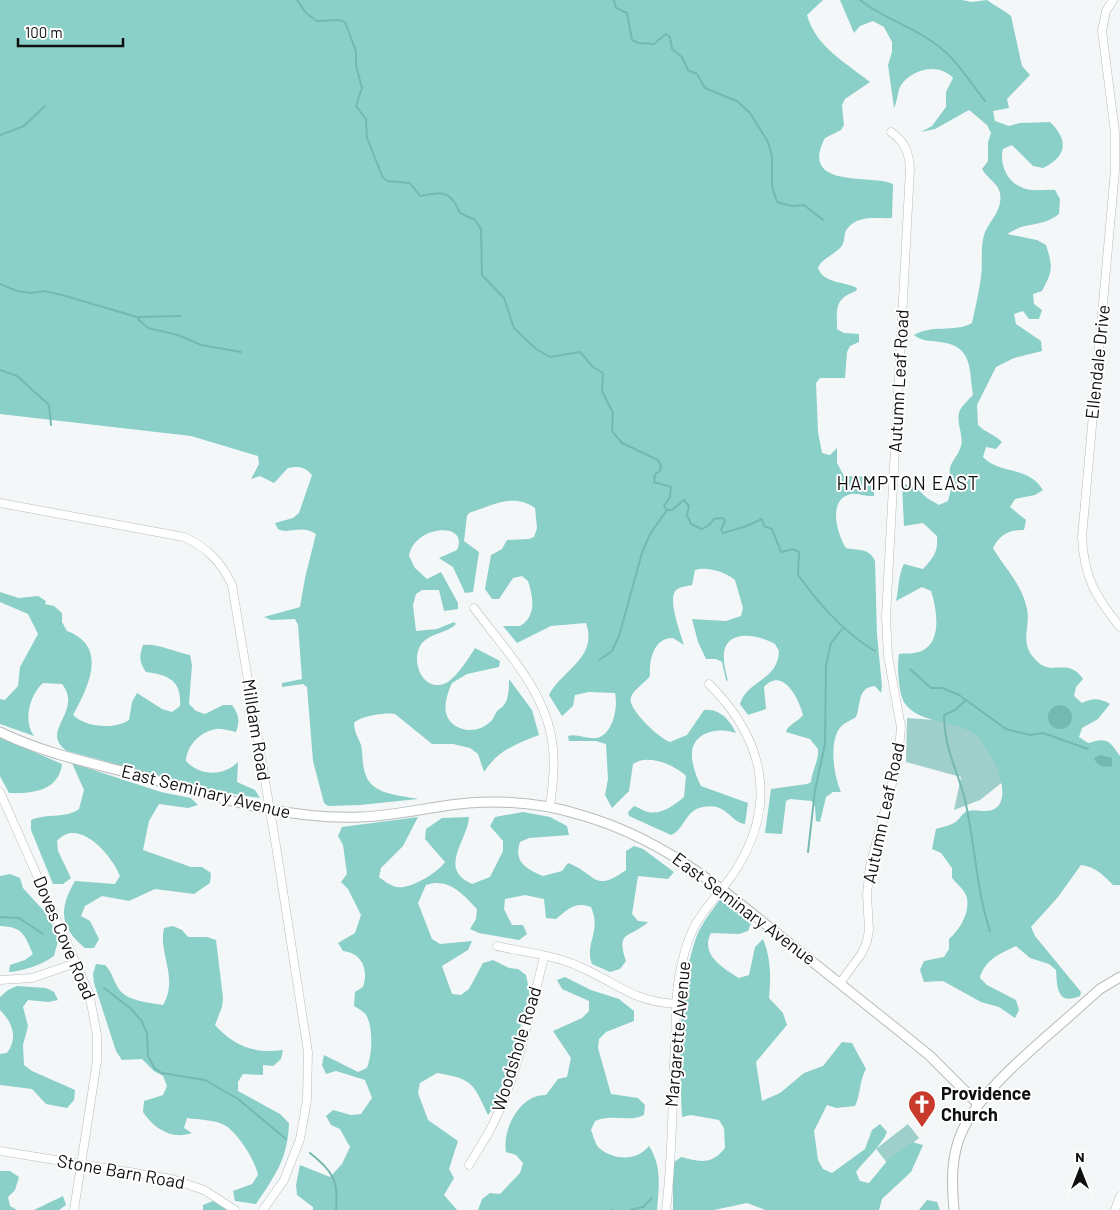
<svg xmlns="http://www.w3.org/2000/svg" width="1120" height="1210" viewBox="0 0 1120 1210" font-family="Barlow,sans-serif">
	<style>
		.green { fill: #9fcfcb }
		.forest { fill: #8bcfc9 }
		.water { fill: #75b8b2 }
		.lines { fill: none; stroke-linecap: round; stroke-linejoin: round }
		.stream { stroke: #75b8b2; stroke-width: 2 }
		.minor-casing { stroke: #b8bcbc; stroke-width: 9 }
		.tertiary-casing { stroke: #b8bcbc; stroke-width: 11 }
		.minor { stroke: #fff; stroke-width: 8 }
		.tertiary { stroke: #fff; stroke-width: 9 }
		.labels { text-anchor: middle; stroke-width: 4; stroke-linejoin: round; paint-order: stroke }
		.street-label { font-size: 18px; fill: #0f1010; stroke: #fff }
		.poi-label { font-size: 18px; font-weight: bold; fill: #0f1010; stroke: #fff; text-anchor: start }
		.neighbourhood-label { font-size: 19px; letter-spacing: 1px; fill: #0f1010; stroke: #fff }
	</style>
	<rect width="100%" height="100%" fill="#f3f7f7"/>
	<g class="green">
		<path d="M907 718 976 723 1010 776 980 800 954 810 961 777 906 762Z"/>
		<path d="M908 1124 919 1138 888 1164 876 1149Z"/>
	</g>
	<g class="forest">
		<path d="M0 0H823L807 15C816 47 845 62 870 82L845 99 842 105 844 125 841 130 825 138C798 190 873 174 893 184L892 218C877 219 858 214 847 229 843 234 846 241 841 247 834 255 822 258 818 268 824 284 844 281 857 288L856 291C834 299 837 309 837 329L844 333 859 334V342L850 346 847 352 845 378H820L816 383 818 432 822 453 830 455 837 448V463L844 476 874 477V496C866 497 859 493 851 494 827 499 837 534 846 548 857 551 869 547 875 561L877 635 882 686 881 693 875 686C857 687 861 705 856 717 850 721 843 723 839 729 829 745 834 776 841 792H833L826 797 820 822 816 821 815 807 812 801 790 799 786 801 782 834 765 833 771 789 807 784 811 782C812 770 819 761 818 749L810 739 786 732C787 725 798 722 803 715 799 699 783 666 764 687L766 709 748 715 740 704C747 680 778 681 779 651L775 644C760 635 726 628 724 654 723 662 726 672 728 681L726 680 722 662 716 659H706L698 642 692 619 726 621 741 616 743 608 735 580C726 572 707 566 695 570L692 585C687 586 680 587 676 590 667 599 681 634 684 645L673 638C653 638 649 661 650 676 645 683 634 689 631 697 626 708 660 739 670 742L687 735 704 710C719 708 730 720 736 733 720 727 694 731 692 752 691 763 696 776 701 786L748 803 745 824C730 822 727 802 703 807 685 810 685 829 671 835L629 816 628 812 634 806C638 807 643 811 648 812 662 815 674 805 684 797L686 776C675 765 647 753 633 764L629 791 612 808 605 795 608 779 606 744 596 741H569L568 736C578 733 590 741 600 737 614 731 618 705 615 693L589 692 575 695 573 706 562 716 549 695C563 669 598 658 586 623L551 626 517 643 503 626H520C537 616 533 597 528 581L522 576 513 578 499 599H492L485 589 491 555 502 549 507 540 529 539 534 537 537 528 535 508C514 492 491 506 469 513L467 516 464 541 479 552 473 592 465 593 453 567 439 558 457 550C470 521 414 525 409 556L415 568 427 579 441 572 458 603V609L444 611 439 590H422L416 594 413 605 416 631 437 629 454 622 456 624C448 633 431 633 423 642 408 659 423 694 446 683 456 678 469 658 475 648L500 661 499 667 467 674 452 683C448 692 444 703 446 713 451 732 477 735 490 722 493 720 494 716 496 713 498 709 502 708 504 705 509 699 509 686 509 679L532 710 539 735C516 744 498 750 484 772L478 754 470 748 453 744H432L395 714C386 712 360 716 354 723 355 735 358 736 361 745 363 754 362 764 365 773 371 795 399 795 418 799L360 805 328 806 324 803 313 761 307 687 303 684 282 687V683L302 679 298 625 295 619 271 620 264 617 300 607 305 578 316 534C301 524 289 535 278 529L275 523 293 518 299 513 312 475C305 467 298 466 288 468L274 483 260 476 251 479 259 464 258 456 191 436 0 414Z"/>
		<path d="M840 0H962L972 2 987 0C995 6 1004 10 1011 16L1022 66 1030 75 1007 99 1009 108 993 111 995 121 1009 126 1020 123 1050 122C1069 140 1067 157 1043 168L1033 166 1012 145 1003 149C999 164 1007 182 1023 188 1032 192 1045 189 1055 190L1060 199 1059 214C1047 223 1039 223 1025 226 1019 227 1013 231 1007 234L1037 240 1046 245C1053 267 1053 271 1042 291L1033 294 1034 304 1042 310 1039 319H1029L1023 311 1014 314 1016 324 1041 341 1042 351 1014 358 996 367 977 405 978 425C986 433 994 434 1002 442L996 449 986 447 983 457C1000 475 1027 465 1043 490L1035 495 1015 499 1010 507 1026 520 1024 530C1009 530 1000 534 993 548 1005 569 1022 584 1027 609 1031 629 1017 644 1039 663 1053 675 1069 658 1083 679L1076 687 1074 696 1082 703C1093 698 1099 698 1110 704L1098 719 1082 728 1079 737 1088 743C1107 737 1109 740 1120 756V885H1113C1103 875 1096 867 1081 865L1058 897 1031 927 1035 936 1081 992 1080 996C1057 1006 1057 987 1056 970L1049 964 1030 958 1016 946C1001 953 984 960 980 978L987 985 1016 1000 1019 1010 1015 1018 999 1007 981 1002 943 981 924 982 920 970 924 961 944 957 949 949V939C960 930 973 908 965 893 962 888 956 883 952 878V868L941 853 932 849 936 829C941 827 949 826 954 823 960 820 961 813 968 811 978 808 988 815 997 807 1013 793 989 746 976 735 957 720 923 725 906 705 898 696 897 665 899 654 905 653 913 654 919 652 943 644 937 609 931 591L922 587 896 601C899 589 898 575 904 564L923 569C934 557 938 552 937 536L923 523 904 526 902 485 912 484 927 498 939 505 948 501 953 482C944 464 956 462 961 446 964 434 955 422 960 410 963 405 969 399 973 395 969 368 973 346 940 342 929 340 923 342 914 335 932 324 954 333 972 323 975 308 979 293 981 277 983 263 980 250 984 235 989 220 1003 211 1000 193 998 183 987 178 982 169L988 161V142L991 133 987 125 969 110 935 129 921 132 932 126 946 107V92L953 78C939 62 912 69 901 85 897 92 898 100 894 108L888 65 892 52V42L884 27 873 21 860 26 854 33Z"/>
		<path d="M0 592 19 598 38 596 46 601 45 604 54 606 62 613V622L67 631C109 647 88 687 73 715 85 727 114 730 129 720L132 702 137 693 162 709 172 712 180 706C182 680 168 675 146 672 139 662 139 656 143 645 158 643 174 652 190 655L192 665 189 704 196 711 205 714 223 705H232C239 715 240 721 236 732 230 731 222 728 216 729 200 732 187 745 186 761 200 776 223 777 238 762L237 782 255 790 260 798 220 792 67 751C38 731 84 712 62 684L43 683C29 696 23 721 34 736L0 724V699L5 700 18 686 20 667 38 634 28 614 0 602Z"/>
		<path d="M0 737 62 764C59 791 31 794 9 793L0 776Z"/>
		<path d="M72 763 161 792 191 798 198 805 188 808 159 804 149 821 143 850 191 867H202L211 873 210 883 194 894 155 889 129 901 102 896 85 906 81 916 90 921 99 939 94 948H85C59 927 59 908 75 881L115 884 120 876C112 855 78 816 57 841L58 851 71 878 63 884H53L31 830V820C47 813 65 819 79 809L84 790Z"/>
		<path d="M523 812 550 817 567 826 569 835 529 838 520 842C513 862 527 869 543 876L562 871 568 863C596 873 593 894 626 870V851L634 846 643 849 674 872 668 879 638 876 632 914 638 921 648 922C631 938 615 930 626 961L620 969 610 972 592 964C584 943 602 932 591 907 575 901 568 909 556 919L546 918 544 899 525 895 505 899 504 909 512 925H523L527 934 519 940 479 933 470 929 476 919 477 909C463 894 448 877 426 885L418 903 432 939 440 944 472 941 468 950 442 966 452 994 461 995 469 989 483 963 493 960 509 968 518 969 526 975 530 994 508 1069 494 1107 488 1115C473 1083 473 1079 437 1073L420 1083 418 1093 428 1120 458 1141 449 1169 454 1178 444 1195 457 1210H313V1207L297 1195 296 1185 300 1165 330 1177 342 1164 350 1147 340 1129 331 1125 326 1116 333 1110 351 1115 361 1114 372 1098 365 1080 336 1071 326 1074 322 1065 324 1055 358 1072 367 1068C372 1055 373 1032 368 1019 366 1012 359 1009 354 1006L355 992 363 987C369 970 362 953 343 951L338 943 355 933 361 915 348 889 341 882 347 874 343 845 338 836 342 827 418 817 403 846 381 868 379 877C384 881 391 886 397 887 409 890 439 872 445 862L425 839 426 829 442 818 469 817C468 840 437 869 472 884L490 877 503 851V841L490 826 495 817Z"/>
		<path d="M10 874 20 878 23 888 44 911 59 937 54 956C41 965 24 971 9 972L10 965 25 960 33 954C24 934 23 927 0 926V876Z"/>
		<path d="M722 896 750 911 752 921 748 931 739 934 711 933C700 954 722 968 739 978L749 975 755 947 763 939C771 958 771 978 769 998L783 1013 787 1025 756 1062 762 1101 780 1093 804 1073 823 1066 842 1042 852 1043 866 1069C859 1081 861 1094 855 1106L836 1108 827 1105 814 1131 818 1160 823 1169 832 1173 865 1149 872 1130 880 1124 887 1132C882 1145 865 1160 856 1172L860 1181 869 1183 888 1160 912 1142 923 1145 911 1172 882 1199 879 1210H765L747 1203 714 1210H673V1163L681 1157C700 1162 712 1165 725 1148L724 1128 719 1120 691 1115 682 1117C679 1058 677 994 696 938 701 923 714 909 722 896Z"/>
		<path d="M173 926 182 930 188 937H207L216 940 223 998 222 1007 215 1025C234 1046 254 1054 283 1050L281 1059 273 1066 263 1065V1075L243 1074 238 1082V1091L280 1114 289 1123C288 1158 275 1176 256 1204L235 1201 233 1191 252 1184 258 1175C255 1160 239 1135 226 1126 215 1119 198 1120 187 1118L184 1128 192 1133C172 1140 154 1129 143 1112L144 1101 163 1095 167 1086 163 1076 154 1071 142 1059 122 1060 116 1051 94 983 93 974 96 964 105 965C113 973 113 981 119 989 126 1001 151 1003 163 1005 179 978 158 953 164 928Z"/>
		<path d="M565 977 591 990 619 999 634 1011V1021L606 1032 599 1039 598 1048 611 1094 638 1098 645 1105 644 1115C628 1123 611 1113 595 1121L591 1130C593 1135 595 1144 599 1148 615 1161 637 1161 649 1146 662 1166 659 1187 657 1210H478L482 1199 490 1193 500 1194 520 1173 523 1163 516 1155 506 1152C502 1129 520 1094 546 1095L558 1079 567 1077 571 1058 553 1031 582 1018 589 1011V1001L562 989 557 980Z"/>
		<path d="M17 986 46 988 54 992 58 1000 48 1002 28 1000 23 1007 28 1026 23 1045 24 1065 32 1071 75 1090 74 1100 67 1108 46 1104 32 1089 0 1085V1054L7 1053C18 1038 13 1023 0 1010V997L8 990Z"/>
		<path d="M0 1171H10L19 1177 15 1190 8 1197 10 1206 17 1210H0Z"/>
		<path d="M63 1196 66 1205 59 1210H34Z"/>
		<path d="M927 1200 937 1202 940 1210H919Z"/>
		<path d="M213 1201 231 1209 233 1210H203V1205Z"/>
	</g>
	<g class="water">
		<circle cx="1060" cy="717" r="12"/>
		<path d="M1100 755 1112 758V766C1105 769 1096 765 1094 758Z"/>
	</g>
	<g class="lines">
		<g class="stream">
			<path d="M297 0 306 13 317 21 339 20 345 22 356 51V66L362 88 356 106 366 119 367 138 383 178 388 181 410 183 420 196C442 192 450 189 460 213L475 220 481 229 482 275 504 298 514 328 536 349 550 357 580 352 593 367 603 373 602 391 613 413 612 431 622 443 658 460 661 465 660 471 655 474 654 482 671 487 670 497 664 506 667 510H672L684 500 689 506 687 515 691 524 702 529 709 525 714 519 723 518 725 521 721 530 723 533 744 527 762 519 764 526 772 529 781 552 793 549 799 552 798 575C819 604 844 633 875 651"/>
			<path d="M614 0 616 8 627 13 632 40 639 43 654 44 666 34 670 37 672 49 682 57 688 70 697 74 705 88 737 101 750 113 768 142 772 156V186L777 202 792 206 804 205 823 220"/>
			<path d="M860 0C885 20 918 28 943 50 959 63 972 85 985 101"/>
			<path d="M0 135 24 126 45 106"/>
			<path d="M0 284 17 291 31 293 44 291 62 295 137 317 181 316"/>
			<path d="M138 319 148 328 178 335 201 345 241 352"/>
			<path d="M0 370 17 376 49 405 51 425"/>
			<path d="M599 660 612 651 619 636 642 553 650 534 667 510"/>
			<path d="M910 669 931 688H942L959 695 1006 729 1030 735 1043 733 1088 749"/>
			<path d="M966 700 955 710 944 715C944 749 957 768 965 800 975 843 976 889 990 931"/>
			<path d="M808 852 815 790 825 744 826 665 831 643 843 628"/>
			<path d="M0 917 19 918 43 934"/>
			<path d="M104 988 130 1008 141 1020 147 1033 148 1056 155 1069 162 1073 205 1080 238 1099 286 1139"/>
			<path d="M310 1153C333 1171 339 1181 336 1210"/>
			<path d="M611 1210H612"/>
			<path d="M630 1210 643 1207 652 1198"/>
		</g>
		<g class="minor-casing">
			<g id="minor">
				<path d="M1113 0 1106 11 1102 31 1115 132V170L1082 537C1084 577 1095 596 1120 627"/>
				<path d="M0 503 184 537C208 548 221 562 232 585L276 846 308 1052 307 1100 300 1139 284 1180 263 1210"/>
				<path d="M474 608C502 646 542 687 551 735 556 759 553 783 550 807"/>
				<path d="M0 792 89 993 97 1035V1061L74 1210"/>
				<path d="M497 946C523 952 554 955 578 966 618 983 630 1001 676 1004"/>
				<path d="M0 980 32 978 76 963"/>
				<path d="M840 983 862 953 867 941 869 930 867 894 870 866 898 761 901 727 888 656 886 617 910 169C909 152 905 142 891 132"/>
				<path d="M0 1151 172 1179 204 1190 235 1210"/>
				<path d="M469 1165C477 1151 487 1137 494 1122 519 1071 530 1012 544 957"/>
				<path d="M666 1210C673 1155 672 1099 675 1044 676 1020 675 995 680 972 684 953 689 932 701 916 712 899 727 885 737 868 779 800 762 737 709 684"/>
				<path d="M1115 1210 1120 1196"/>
			</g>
		</g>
		<g class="tertiary-casing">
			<g id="tertiary">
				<path d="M0 732C43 753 91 763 137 775 210 795 283 820 360 817 397 816 432 806 468 803 506 800 546 804 581 815 661 838 716 884 779 935 820 968 862 1001 903 1034L930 1056 978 1104"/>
				<path d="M954 1210C952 1187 951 1164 958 1142 973 1093 1044 1040 1082 1005L1100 989 1120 977"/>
			</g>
		</g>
		<use href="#minor" class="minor"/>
		<use href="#tertiary" class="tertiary"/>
	</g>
	<defs>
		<g id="church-pin" transform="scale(1.4375)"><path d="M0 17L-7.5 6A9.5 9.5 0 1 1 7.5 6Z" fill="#c73a2c" stroke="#fff"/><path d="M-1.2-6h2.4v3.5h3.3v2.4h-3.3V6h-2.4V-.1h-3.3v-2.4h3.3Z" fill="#fff"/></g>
	</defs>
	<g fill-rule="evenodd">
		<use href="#church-pin" x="922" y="1104"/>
	</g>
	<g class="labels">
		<g class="street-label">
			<text transform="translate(1098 362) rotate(-84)" y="6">Ellendale Drive</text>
			<text transform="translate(899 381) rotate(-87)" y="6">Autumn Leaf Road</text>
			<text transform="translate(256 730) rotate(81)" y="6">Milldam Road</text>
			<text transform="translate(206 792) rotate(14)" y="6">East Seminary Avenue</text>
			<text transform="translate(884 813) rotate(-78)" y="6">Autumn Leaf Road</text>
			<text transform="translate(744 909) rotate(37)" y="6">East Seminary Avenue</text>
			<text transform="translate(64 938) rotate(67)" y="6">Doves Cove Road</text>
			<text transform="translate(678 1034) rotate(-85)" y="6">Margarette Avenue</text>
			<text transform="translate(517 1049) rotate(-73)" y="6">Woodshole Road</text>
			<text transform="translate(121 1172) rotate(10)" y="6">Stone Barn Road</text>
		</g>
		<g class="poi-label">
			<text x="941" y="1100">Providence<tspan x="941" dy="21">Church</tspan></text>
		</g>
		<g class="neighbourhood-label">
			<text x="908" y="490">HAMPTON EAST</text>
		</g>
	</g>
	<g transform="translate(1080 1170)" stroke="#ffffff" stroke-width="4" paint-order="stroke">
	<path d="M0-4L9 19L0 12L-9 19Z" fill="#0f1010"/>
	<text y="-8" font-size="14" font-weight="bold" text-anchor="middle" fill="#0f1010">N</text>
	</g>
	<path d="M18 38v8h105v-8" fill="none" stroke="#0f1010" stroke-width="2.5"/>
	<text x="25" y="38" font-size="15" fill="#0f1010" stroke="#ffffff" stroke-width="4" paint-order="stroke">100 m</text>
</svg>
